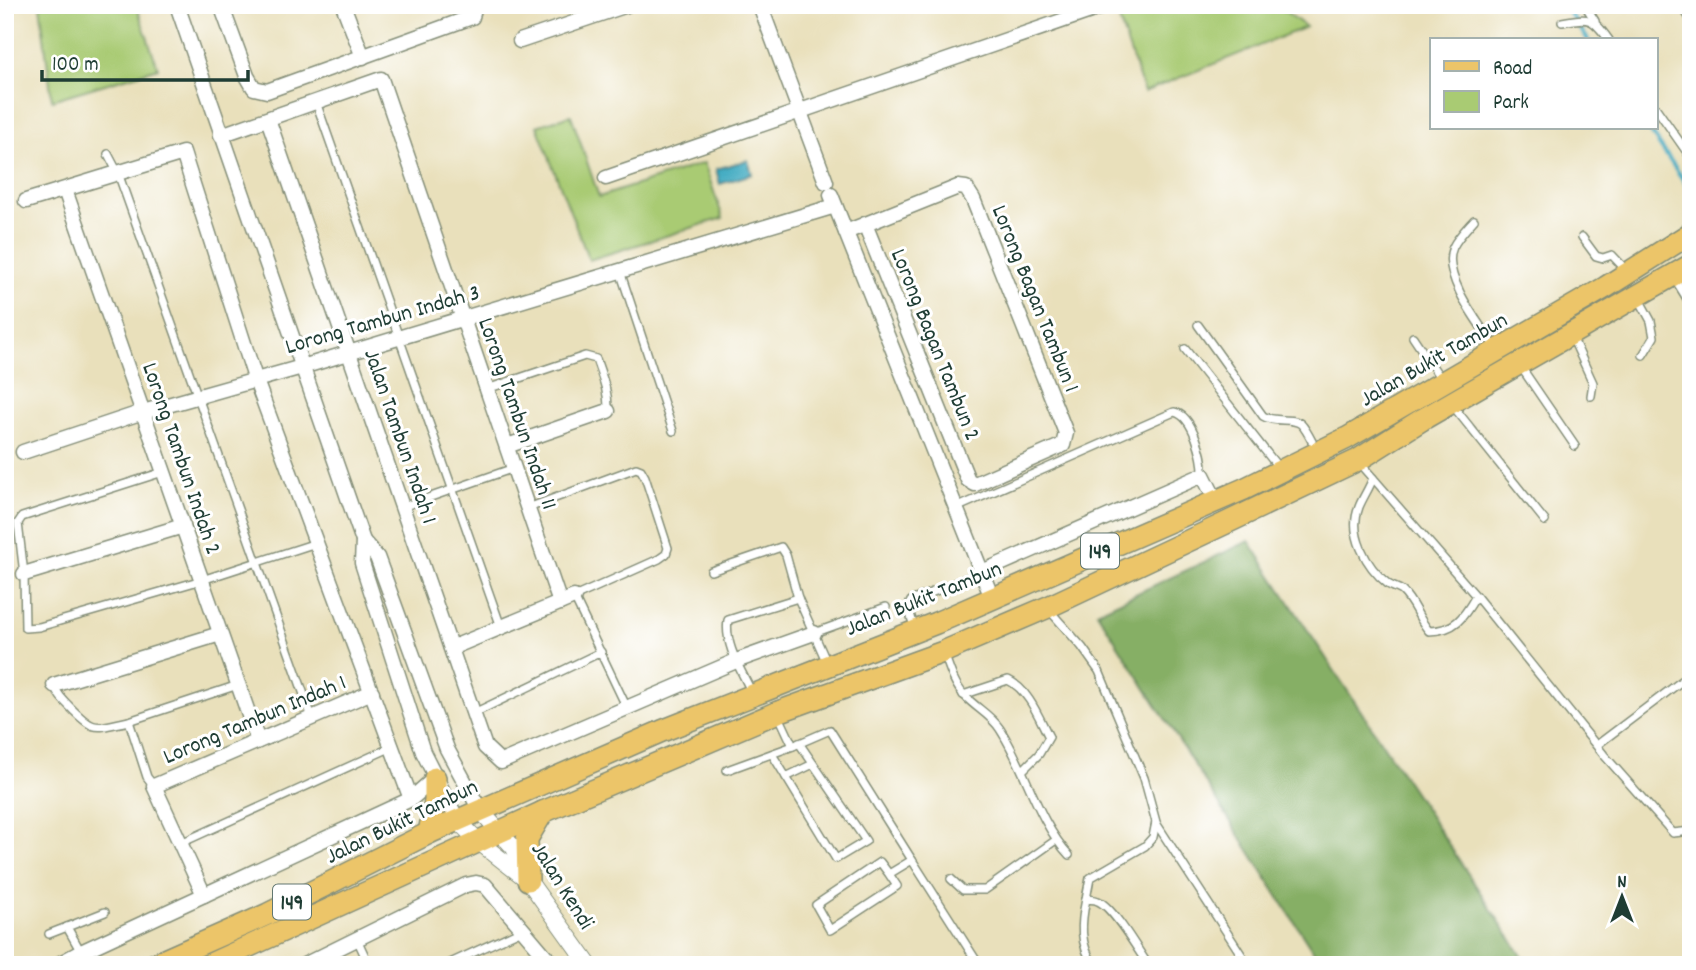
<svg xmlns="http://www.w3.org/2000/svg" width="1696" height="970" viewBox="0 0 1696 970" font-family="Dekko,sans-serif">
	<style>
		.green { fill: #a9cb73; stroke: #648454; stroke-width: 2 }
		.forest { fill: #86af65; stroke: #52764c; stroke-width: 2 }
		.water { fill: #41aac1; stroke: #30747a; stroke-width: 2 }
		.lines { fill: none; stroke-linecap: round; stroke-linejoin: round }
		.stream { stroke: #41aac1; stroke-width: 4.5 }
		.service-casing { stroke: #848e78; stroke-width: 10 }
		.minor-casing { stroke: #848e78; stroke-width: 17 }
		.tertiary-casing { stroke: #848e78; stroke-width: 18 }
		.primary-casing { stroke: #848e78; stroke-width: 24 }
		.service { stroke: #fff; stroke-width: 7 }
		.minor { stroke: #fff; stroke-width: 14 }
		.tertiary { stroke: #fff; stroke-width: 16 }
		.primary { stroke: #ecc569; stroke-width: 21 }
		.labels { text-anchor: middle; stroke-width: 6; stroke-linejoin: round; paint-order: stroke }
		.shield { fill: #fff; stroke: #627771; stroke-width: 2 }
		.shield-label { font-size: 21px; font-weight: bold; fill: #1f3d34 }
		.street-label { font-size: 23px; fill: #1f3d34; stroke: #fff }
	</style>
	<rect width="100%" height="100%" fill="#fff"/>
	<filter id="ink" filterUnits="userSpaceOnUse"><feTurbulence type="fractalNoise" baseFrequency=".0143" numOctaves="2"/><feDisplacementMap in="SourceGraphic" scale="14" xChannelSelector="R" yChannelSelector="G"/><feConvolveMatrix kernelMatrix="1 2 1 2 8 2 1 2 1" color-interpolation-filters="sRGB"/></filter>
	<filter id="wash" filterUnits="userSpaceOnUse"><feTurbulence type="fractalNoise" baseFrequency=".00686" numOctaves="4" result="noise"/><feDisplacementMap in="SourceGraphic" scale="28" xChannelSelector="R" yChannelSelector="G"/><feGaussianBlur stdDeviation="1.57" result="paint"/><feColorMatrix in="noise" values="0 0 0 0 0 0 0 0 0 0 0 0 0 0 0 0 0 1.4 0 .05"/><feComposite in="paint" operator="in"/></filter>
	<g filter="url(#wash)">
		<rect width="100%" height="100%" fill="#e9e0bb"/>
		<g class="green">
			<path d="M40 5H136L158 68 52 100Z"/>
			<path d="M1144 5H1277L1306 27 1144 92 1117 14Z"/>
			<path d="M571 115 599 197 704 163 723 218 589 260 537 126Z"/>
		</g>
		<path class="forest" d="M1249 541 1528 965H1322L1097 612Z"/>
		<path class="water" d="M748 160 752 174 720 184 716 169Z"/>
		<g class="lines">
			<g class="stream">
				<path d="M1564 5 1588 40"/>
				<path d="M1648 128 1691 191"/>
			</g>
		</g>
	</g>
	<g filter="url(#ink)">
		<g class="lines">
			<g class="service-casing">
				<g id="service">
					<path d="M1585 5 1595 21"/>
					<path d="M1681 5 1691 20"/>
					<path d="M1562 22C1590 17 1592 17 1609 40"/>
					<path d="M316 102 501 627"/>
					<path d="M1656 108 1691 158"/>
					<path d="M108 154 118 173 312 717"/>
					<path d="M1474 220C1466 229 1458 237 1453 247 1440 275 1480 325 1495 347"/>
					<path d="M1582 237 1596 256 1603 258 1612 255 1628 272"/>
					<path d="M620 271 673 431"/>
					<path d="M1673 276 1691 305"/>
					<path d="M1639 299 1651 321 1654 337 1643 355"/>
					<path d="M1198 325 1263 416C1274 423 1293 417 1301 424 1307 430 1312 442 1316 449"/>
					<path d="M1413 337 1441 379"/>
					<path d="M1572 337 1593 383 1591 396"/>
					<path d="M1185 349 1278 467"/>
					<path d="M1521 367 1575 446"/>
					<path d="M487 389 585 356 596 359C602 376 609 393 608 411"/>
					<path d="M1453 406 1545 521"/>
					<path d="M1360 463 1476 596 1604 755 1673 833 1691 831"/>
					<path d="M163 472 22 517 18 523 24 574 25 628 39 627 202 580 316 543"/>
					<path d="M1373 478C1369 489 1363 497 1359 507 1348 533 1366 567 1388 584 1392 587 1398 588 1402 591 1414 602 1418 619 1429 631 1455 631 1464 617 1476 596"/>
					<path d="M402 507 514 468"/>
					<path d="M528 508 636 468 641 470 645 477 668 548 666 554 659 559 574 597 627 708"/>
					<path d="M956 508 1174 412C1193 415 1204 458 1203 474"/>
					<path d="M711 571 781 547 786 555 798 598"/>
					<path d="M1050 611 1082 647 1099 671 1144 778 1156 822 1153 837 1145 846 1090 878 1086 899"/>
					<path d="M915 630 908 607 911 601 982 572"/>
					<path d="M814 633 886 607"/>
					<path d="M944 653C949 667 954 685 965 696 976 708 991 715 1000 729 1026 769 1037 820 1069 855"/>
					<path d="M54 685C57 694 63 700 70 707 95 733 95 728 129 721L147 777 154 786"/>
					<path d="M751 691C741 670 724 644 728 620L798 598 827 663"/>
					<path d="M963 695 1008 680C1029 690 1039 718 1049 737L1039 754 1023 770"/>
					<path d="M474 713 601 652"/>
					<path d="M779 716 793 746 830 730 912 860 889 874 880 862 816 905 830 930 897 886 889 874"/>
					<path d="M129 721 238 685"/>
					<path d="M1597 745 1691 674"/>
					<path d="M772 754 836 859 866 841 799 743"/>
					<path d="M727 770 793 746"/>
					<path d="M786 777 813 764"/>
					<path d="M1156 823 1248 965"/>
					<path d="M181 843 392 747"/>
					<path d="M912 860 979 965"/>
					<path d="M951 879 963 890H985L1056 840"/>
					<path d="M49 934 67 927"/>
					<path d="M357 939 369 965"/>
					<path d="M81 952 67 927 105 912"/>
					<path d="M446 965 522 930"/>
					<path d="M1094 965C1079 944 1081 923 1086 899 1090 900 1094 899 1098 901 1113 907 1138 950 1148 965"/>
				</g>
			</g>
			<g class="minor-casing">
				<g id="minor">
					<path d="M177 5 363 541 362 563 423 752 458 821"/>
					<path d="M221 5 247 76 254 88 267 91 472 17 475 5"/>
					<path d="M343 5 363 57"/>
					<path d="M760 5 826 182"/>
					<path d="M520 41 627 5"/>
					<path d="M268 119 485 747 501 762 736 661 814 633"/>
					<path d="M221 135 381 79 560 603"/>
					<path d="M606 178 1108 5"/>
					<path d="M65 190 258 741"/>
					<path d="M831 195 992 598"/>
					<path d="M26 201 183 153 255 378 411 799"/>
					<path d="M846 232 958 187 966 188 973 199 1066 433 1063 445 975 484 968 480 865 224"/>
					<path d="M507 446 608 411"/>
					<path d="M23 452 143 412 302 367 835 206"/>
					<path d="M363 541 377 557 447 749 480 810"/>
					<path d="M982 572 1203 475 1216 501"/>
					<path d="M24 574 183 526"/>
					<path d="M451 648 574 597"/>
					<path d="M54 685 220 634"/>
					<path d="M204 895 154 786 372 692"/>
					<path d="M57 965 81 952 411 799 435 778"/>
					<path d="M304 965 466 885 476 883 485 885 553 965"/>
				</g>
			</g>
			<g class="tertiary-casing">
				<g id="tertiary">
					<path d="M480 810 514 848 528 880 589 965"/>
					<path d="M458 821 479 842 525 878"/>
				</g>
			</g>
			<g class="primary-casing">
				<g id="primary">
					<path d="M429 833 435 801V778"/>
					<path d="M528 880 527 839 543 812"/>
					<path d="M153 965 268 914 429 833 662 731 936 623 1244 489 1347 438 1606 287 1691 233"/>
					<path d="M208 965 543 812 778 712 943 652 1048 607 1224 524 1358 460 1423 419 1691 265"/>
				</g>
			</g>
			<use href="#service" class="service"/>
			<use href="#minor" class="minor"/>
			<use href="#tertiary" class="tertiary"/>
			<use href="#primary" class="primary"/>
		</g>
	</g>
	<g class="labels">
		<g class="shield">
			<rect x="1081" y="533.5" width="38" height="35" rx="5"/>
			<rect x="273" y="884.5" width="38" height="35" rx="5"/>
		</g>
		<g class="shield-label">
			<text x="1100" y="558">149</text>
			<text x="292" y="909">149</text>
		</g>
		<g class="street-label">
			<text transform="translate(1037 298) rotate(68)" y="8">Lorong Bagan Tambun 1</text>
			<text transform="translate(382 318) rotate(-16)" y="8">Lorong Tambun Indah 3</text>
			<text transform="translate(937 344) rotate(68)" y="8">Lorong Bagan Tambun 2</text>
			<text transform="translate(1433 358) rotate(-30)" y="8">Jalan Bukit Tambun</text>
			<text transform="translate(519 413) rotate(71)" y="8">Lorong Tambun Indah 11</text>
			<text transform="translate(402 436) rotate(71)" y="8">Jalan Tambun Indah 1</text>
			<text transform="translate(183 458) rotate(71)" y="8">Lorong Tambun Indah 2</text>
			<text transform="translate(923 597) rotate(-22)" y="8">Jalan Bukit Tambun</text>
			<text transform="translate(254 718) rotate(-23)" y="8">Lorong Tambun Indah 1</text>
			<text transform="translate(401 820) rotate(-26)" y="8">Jalan Bukit Tambun</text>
			<text transform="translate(564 885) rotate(58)" y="8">Jalan Kendi</text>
		</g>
	</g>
	<rect width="1696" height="970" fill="none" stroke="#fff" stroke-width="28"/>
	<rect x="1430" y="38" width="228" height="91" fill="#ffffff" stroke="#a5b1ae" stroke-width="2"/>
	<rect x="1444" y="61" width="35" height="10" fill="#ecc569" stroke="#a5b1ae" stroke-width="2"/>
	<text x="1493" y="74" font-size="21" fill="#1f3d34">Road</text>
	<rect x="1444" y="91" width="35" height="21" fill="#a9cb73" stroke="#a5b1ae" stroke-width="2"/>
	<text x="1493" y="108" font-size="21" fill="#1f3d34">Park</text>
	<g transform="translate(1622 897)" stroke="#ffffff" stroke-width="5" paint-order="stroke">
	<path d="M0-5L12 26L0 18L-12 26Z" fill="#1f3d34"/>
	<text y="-10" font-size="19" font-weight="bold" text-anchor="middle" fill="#1f3d34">N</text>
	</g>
	<path d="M42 70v10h206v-10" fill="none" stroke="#1f3d34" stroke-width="3.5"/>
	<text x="52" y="70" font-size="21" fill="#1f3d34" stroke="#ffffff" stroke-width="5" paint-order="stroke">100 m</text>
</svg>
